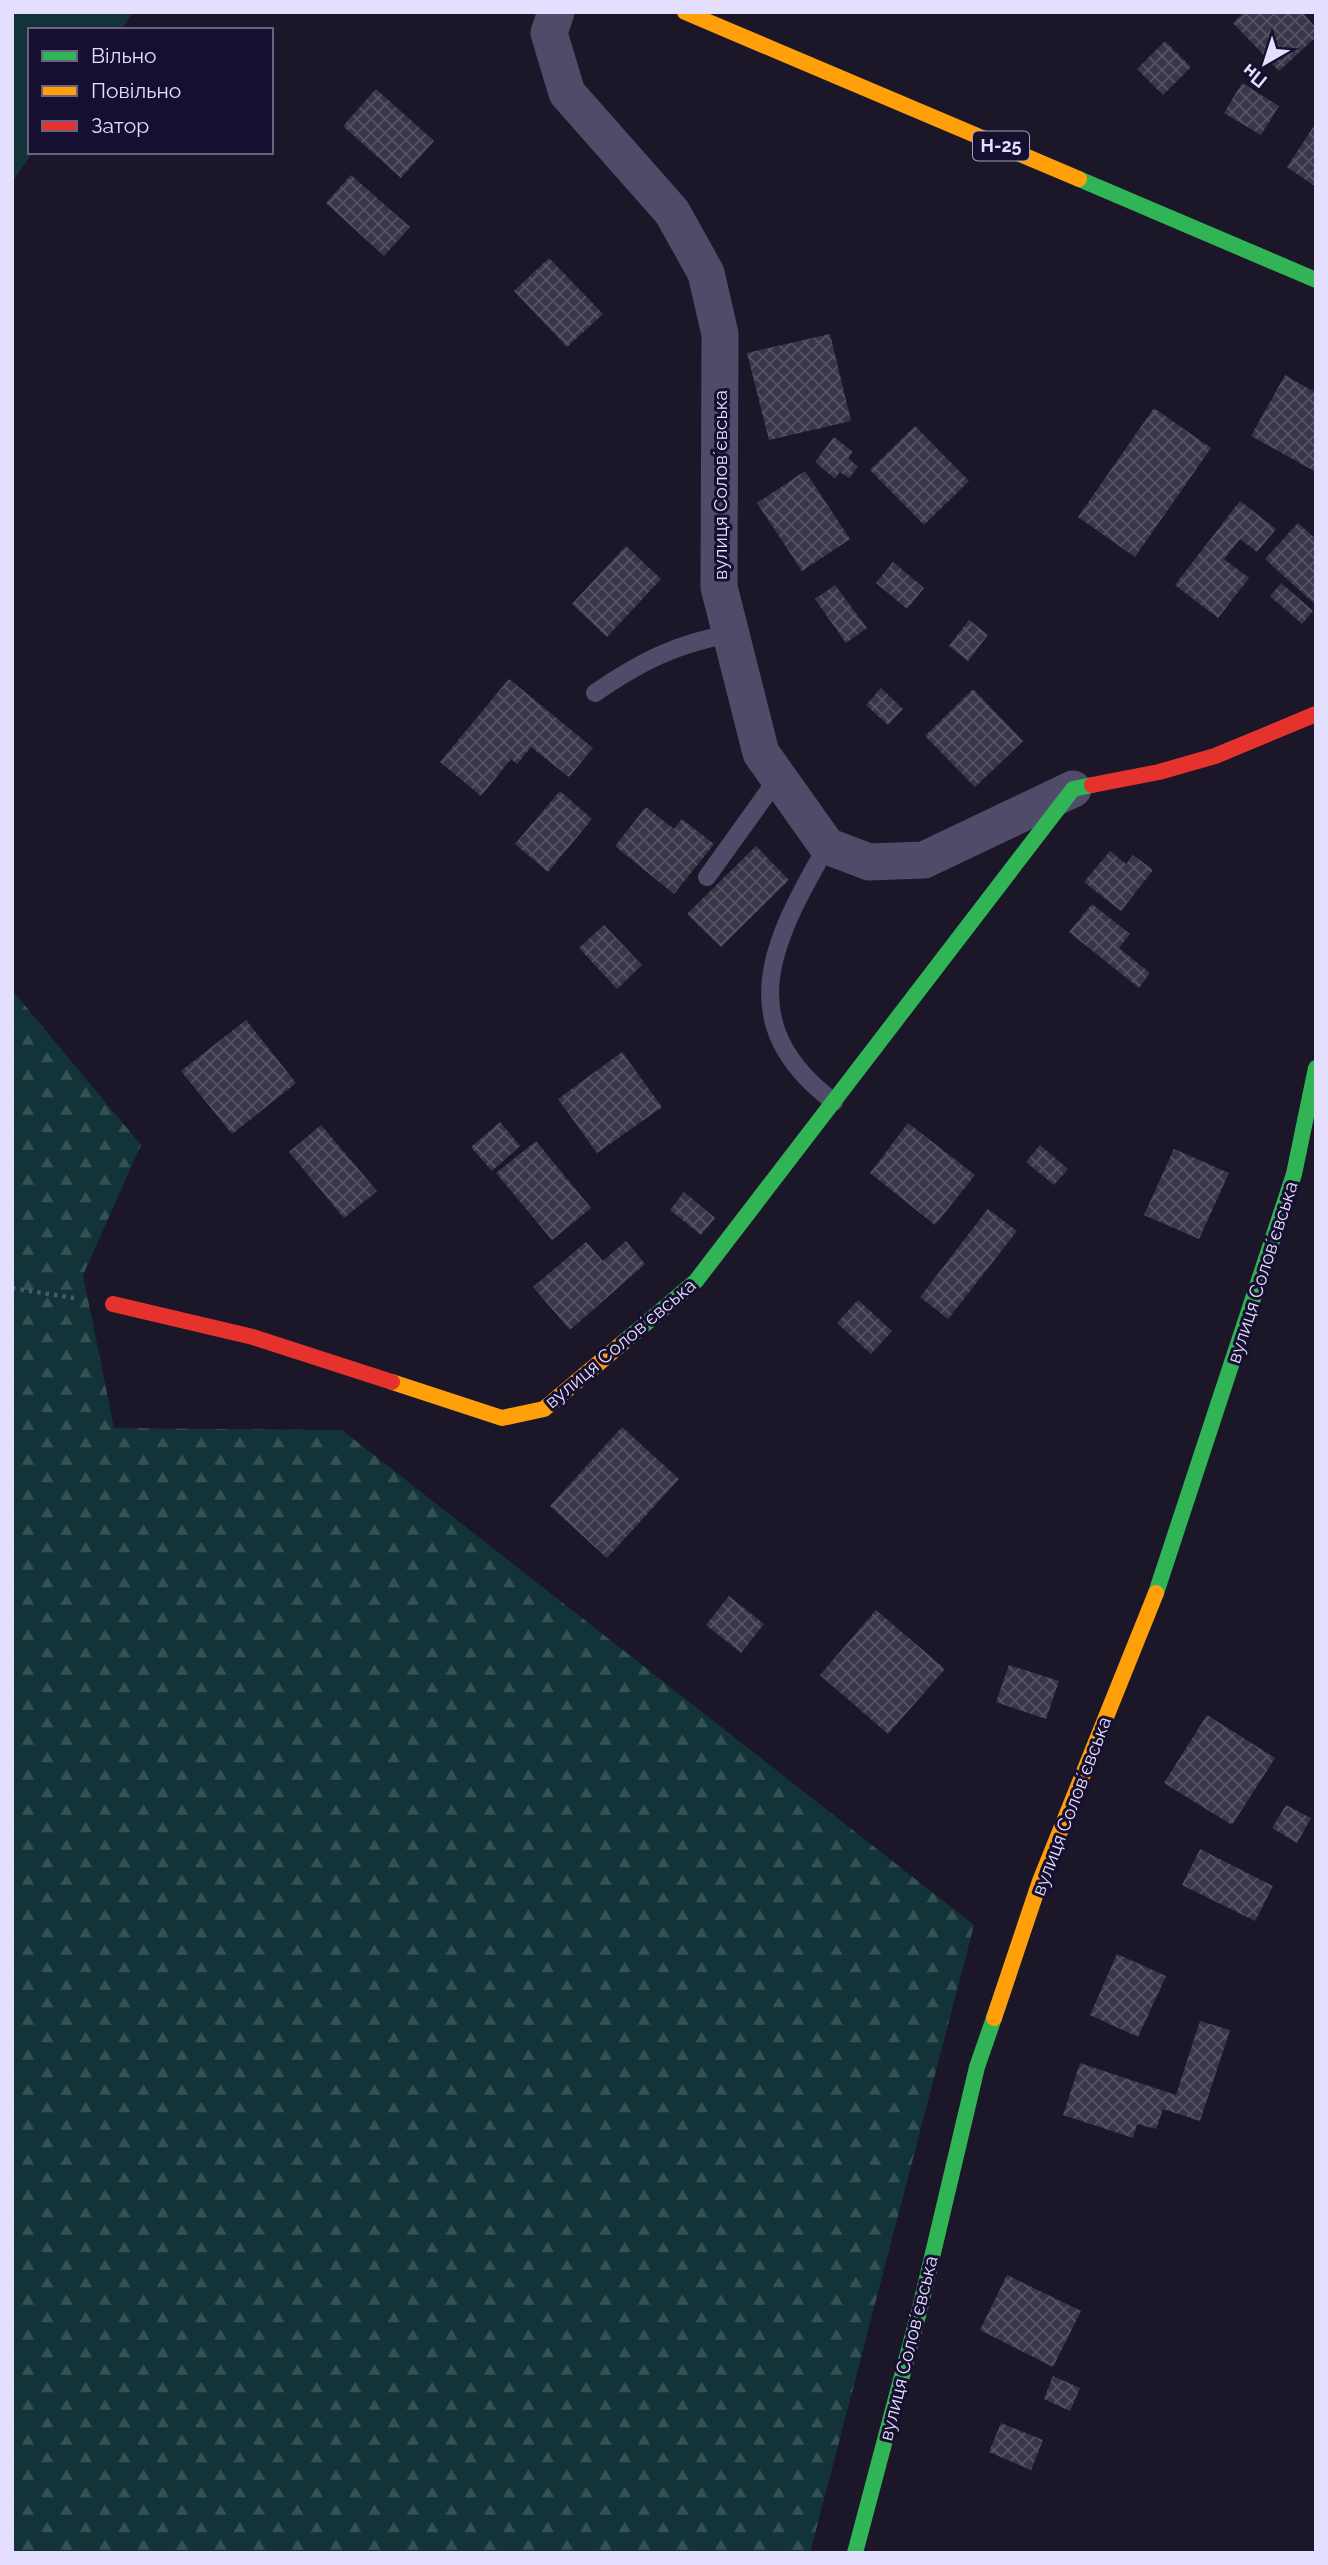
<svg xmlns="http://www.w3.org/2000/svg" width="1328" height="2565" viewBox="0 0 1328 2565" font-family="Raleway,sans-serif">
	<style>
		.grass { fill: #123438 }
		.forest { fill: url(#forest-firs) }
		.building { fill: url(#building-cross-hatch) }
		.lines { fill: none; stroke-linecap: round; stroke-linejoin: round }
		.path { stroke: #49586a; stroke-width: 4.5; stroke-dasharray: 3.5 5; stroke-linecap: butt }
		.lane { stroke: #4f4b69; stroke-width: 18 }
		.street { stroke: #4f4b69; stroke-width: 37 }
		.fast { stroke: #30b455; stroke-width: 16 }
		.slow { stroke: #ff9f0a; stroke-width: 16 }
		.jam { stroke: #e5322d; stroke-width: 16 }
		.labels { text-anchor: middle; stroke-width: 6; stroke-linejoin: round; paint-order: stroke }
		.shield { fill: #170f30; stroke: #a6a0c1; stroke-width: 2 }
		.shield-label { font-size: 18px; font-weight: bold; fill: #e4deff }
		.street-label { font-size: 19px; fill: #e4deff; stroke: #170f30 }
	</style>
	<defs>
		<pattern id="forest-firs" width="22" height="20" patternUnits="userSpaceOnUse" patternTransform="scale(1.75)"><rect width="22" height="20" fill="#123438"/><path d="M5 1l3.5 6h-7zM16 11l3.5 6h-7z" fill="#345156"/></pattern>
		<pattern id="building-cross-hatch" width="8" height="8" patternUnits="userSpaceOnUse" patternTransform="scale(1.75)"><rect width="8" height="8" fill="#3a3649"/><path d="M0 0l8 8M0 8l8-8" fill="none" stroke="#565364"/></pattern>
	</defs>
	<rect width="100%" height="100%" fill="#1b1728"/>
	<path class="grass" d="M12 12H133L121 30H30V152H33L12 182Z"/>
	<path class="forest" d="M12 990 141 1145 83 1275 114 1428 342 1430 974 1925 810 2553H12Z"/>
	<g class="building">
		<path d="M1244 12H1302L1316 28V37L1279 71 1233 23Z"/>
		<path d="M1165 41 1191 67 1163 95 1137 69Z"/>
		<path d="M1242 83 1279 106 1261 135 1224 113Z"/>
		<path d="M376 89 434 141 401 178 343 126Z"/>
		<path d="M1316 123V187L1287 167Z"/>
		<path d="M351 175 410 227 384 256 326 203Z"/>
		<path d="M549 258 603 314 567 347 514 291Z"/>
		<path d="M830 334 851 421 769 440 747 353Z"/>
		<path d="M1285 375 1316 393V472L1251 436Z"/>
		<path d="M1154 408 1211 448 1135 557 1078 517Z"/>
		<path d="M915 426 969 481 924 525 870 470Z"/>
		<path d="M834 437 853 452 848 458 858 467 849 478 840 472 835 479 815 462Z"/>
		<path d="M805 471 850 539 802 571 757 503Z"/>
		<path d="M1240 501 1276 529 1257 552 1240 539 1224 559 1249 578 1218 618 1175 585Z"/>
		<path d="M1298 523 1316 539V605L1265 559Z"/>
		<path d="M626 546 661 579 607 637 572 604Z"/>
		<path d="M893 562 924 588 907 609 876 583Z"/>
		<path d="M1281 583 1313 611 1302 624 1270 596Z"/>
		<path d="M835 585 867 628 846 643 815 599Z"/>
		<path d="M969 620 988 635 968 661 949 646Z"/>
		<path d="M509 679 593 748 569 777 531 747 517 764 511 759 481 796 440 762Z"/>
		<path d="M881 688 903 709 888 725 866 705Z"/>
		<path d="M973 689 1023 741 975 787 925 736Z"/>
		<path d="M560 791 592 819 548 872 515 844Z"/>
		<path d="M646 807 674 829 682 819 714 844 674 894 615 846Z"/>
		<path d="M756 846 789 880 721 947 687 914Z"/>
		<path d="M1110 851 1126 864 1133 855 1153 870 1121 911 1084 882Z"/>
		<path d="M1092 904 1130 934 1119 948 1150 973 1139 988 1069 932Z"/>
		<path d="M604 925 642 965 617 989 579 948Z"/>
		<path d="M246 1020 296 1083 232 1134 181 1071Z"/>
		<path d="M622 1052 662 1107 597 1153 558 1099Z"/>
		<path d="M500 1122 520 1146 492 1171 471 1147Z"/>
		<path d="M908 1123 975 1175 935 1225 870 1173Z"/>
		<path d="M321 1125 377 1191 344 1218 289 1152Z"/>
		<path d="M536 1141 591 1208 552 1240 496 1173Z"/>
		<path d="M1040 1145 1068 1169 1054 1185 1026 1162Z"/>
		<path d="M1174 1149 1229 1173 1199 1239 1144 1215Z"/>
		<path d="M684 1192 715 1218 701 1235 670 1210Z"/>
		<path d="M988 1209 1017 1231 948 1319 920 1297Z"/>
		<path d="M626 1241 645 1264 570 1330 533 1287 586 1242 603 1261Z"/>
		<path d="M858 1300 892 1331 871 1354 837 1323Z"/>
		<path d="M622 1427 679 1479 607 1558 550 1506Z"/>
		<path d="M729 1596 764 1624 741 1653 706 1625Z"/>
		<path d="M876 1610 945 1669 888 1734 820 1675Z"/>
		<path d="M1009 1665 1059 1681 1046 1719 996 1702Z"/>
		<path d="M1207 1715 1275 1758 1232 1825 1164 1783Z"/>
		<path d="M1286 1805 1311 1818 1297 1843 1272 1828Z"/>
		<path d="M1200 1849 1273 1886 1255 1921 1182 1885Z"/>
		<path d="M1117 1954 1166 1976 1138 2037 1090 2015Z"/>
		<path d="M1200 2021 1230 2030 1200 2121 1163 2109 1156 2129 1137 2124 1133 2138 1063 2115 1080 2063 1176 2095Z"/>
		<path d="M1007 2275 1081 2311 1053 2367 980 2330Z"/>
		<path d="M1053 2376 1080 2388 1070 2411 1044 2399Z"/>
		<path d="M1001 2423 1043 2440 1031 2470 989 2452Z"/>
	</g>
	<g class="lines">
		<path class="path" d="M12 1288 74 1298"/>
		<g class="lane">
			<path d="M595 693C640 662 677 643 731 634"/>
			<path d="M827 846C773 940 729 1023 834 1102"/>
			<path d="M707 877 778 778"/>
		</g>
		<path class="street" d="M556 12 549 33 567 93 672 212 706 273 720 334 719 587 761 753 827 846 869 862 924 860 1073 789"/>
		<g class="fast">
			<path d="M1079 179 1316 280"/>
			<path d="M625 1341 696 1281 1073 789 1092 785"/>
			<path d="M1156 1593 1294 1174 1316 1068"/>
			<path d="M855 2553 920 2308 977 2067 994 2018"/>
		</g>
		<g class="slow">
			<path d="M685 12 1079 179"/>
			<path d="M392 1382 502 1418 544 1409 625 1341"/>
			<path d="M994 2018 1040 1881 1156 1593"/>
		</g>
		<g class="jam">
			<path d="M1092 785 1159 772 1215 756 1316 714"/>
			<path d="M113 1304 253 1337 392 1382"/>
		</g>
	</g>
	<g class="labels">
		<rect class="shield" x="973" y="131.5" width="56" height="29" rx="5"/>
		<g class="shield-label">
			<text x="1001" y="152">Н-25</text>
		</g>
		<g class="street-label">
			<text transform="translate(720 485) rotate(-90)" y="7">вулиця Соловʼєвська</text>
			<text transform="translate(1262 1272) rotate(-72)" y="7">вулиця Соловʼєвська</text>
			<text transform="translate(620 1343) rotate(-40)" y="7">вулиця Соловʼєвська</text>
			<text transform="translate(1071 1806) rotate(-69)" y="7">вулиця Соловʼєвська</text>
			<text transform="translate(908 2348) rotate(-76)" y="7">вулиця Соловʼєвська</text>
		</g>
	</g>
	<rect width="1328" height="2565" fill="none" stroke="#e4deff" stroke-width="28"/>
	<rect x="28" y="28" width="245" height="126" fill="#170f30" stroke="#696283" stroke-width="2"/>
	<rect x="42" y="51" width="35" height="10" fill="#30b455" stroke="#696283" stroke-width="2"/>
	<text x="91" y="63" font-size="21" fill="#e4deff">Вільно</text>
	<rect x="42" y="86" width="35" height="10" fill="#ff9f0a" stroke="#696283" stroke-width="2"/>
	<text x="91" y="98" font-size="21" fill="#e4deff">Повільно</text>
	<rect x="42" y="121" width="35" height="10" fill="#e5322d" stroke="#696283" stroke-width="2"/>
	<text x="91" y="133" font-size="21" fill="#e4deff">Затор</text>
	<g transform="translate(1265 63) rotate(219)" stroke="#170f30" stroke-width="5" paint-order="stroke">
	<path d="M0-5L12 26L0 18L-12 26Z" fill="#e4deff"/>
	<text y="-10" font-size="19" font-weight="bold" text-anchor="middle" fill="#e4deff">Пн</text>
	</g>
</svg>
